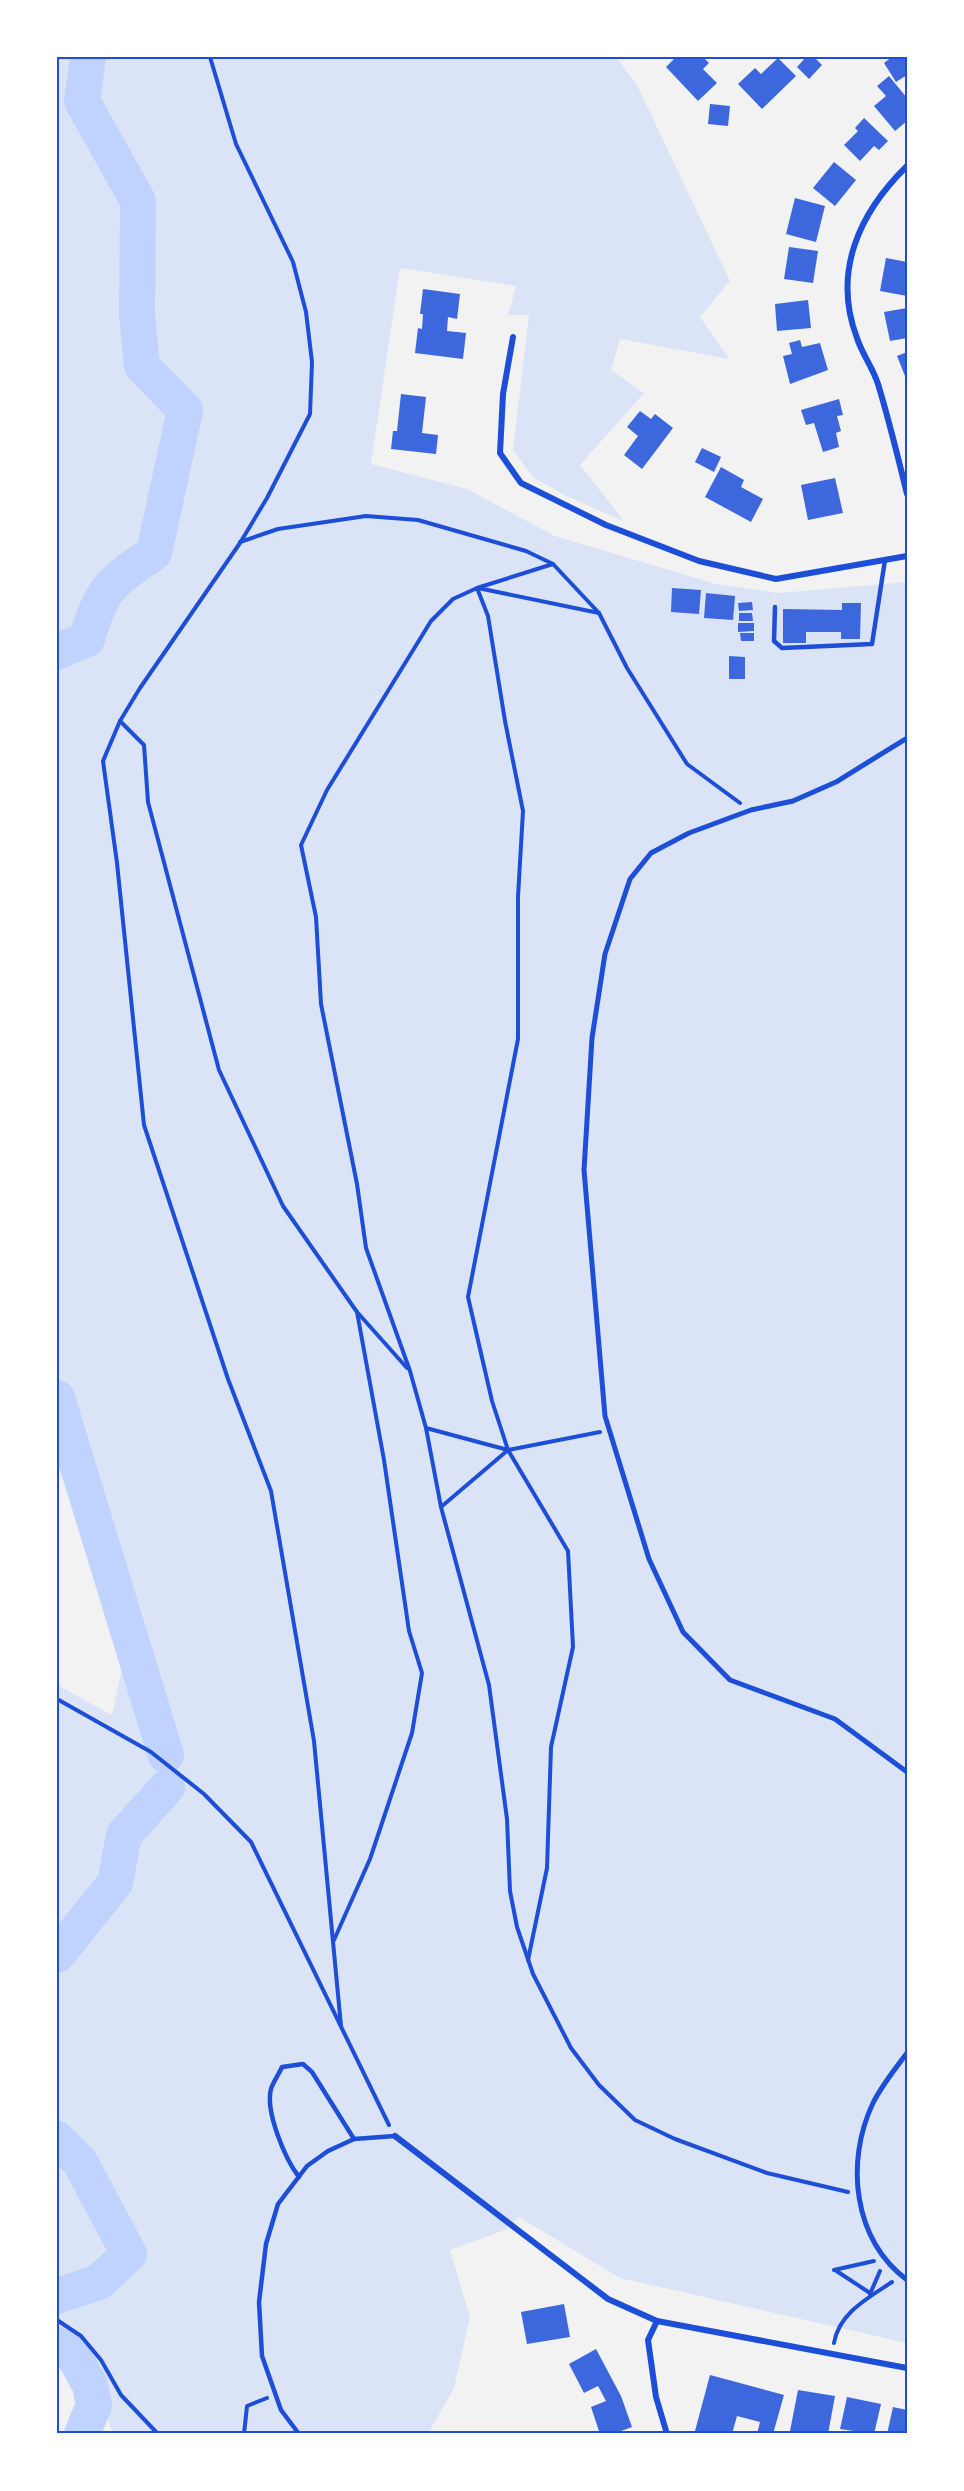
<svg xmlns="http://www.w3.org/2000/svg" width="964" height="2491" viewBox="0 0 964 2491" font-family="'Alegreya Sans',sans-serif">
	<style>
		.green { fill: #dbe4f7 }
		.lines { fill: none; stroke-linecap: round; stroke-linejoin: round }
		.river { stroke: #bfd3fe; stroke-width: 36 }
		.building { fill: #3d67dc }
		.path { stroke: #1d4ed8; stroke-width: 4 }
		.service { stroke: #1d4ed8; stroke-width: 4.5 }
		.pedestrian { stroke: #1d4ed8; stroke-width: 5 }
		.minor { stroke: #1d4ed8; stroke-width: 6 }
		.neatline { fill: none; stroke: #1d4ed8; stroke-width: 2 }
	</style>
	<rect width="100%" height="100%" fill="#f2f2f2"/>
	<path class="green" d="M57 57H616L637 85 730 281 700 317 729 359 620 339 611 370 644 393 580 465 624 521 566 496 533 477 513 450 529 315H508L516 286 400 268 371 464 467 489 555 536 716 584 779 593 907 582V2343L620 2278 519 2217 505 2230 450 2250 470 2317 454 2388 428 2434H113L102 2400 65 2369 57 2366V1685L112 1715 124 1659 57 1461Z"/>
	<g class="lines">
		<g class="river">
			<path d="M57 652 87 639C102 587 110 583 154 553L185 410 142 366 137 315 138 201 82 101 88 57"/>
			<path d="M57 1398 166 1755"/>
			<path d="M57 1955 115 1883 124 1835 167 1787"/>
			<path d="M57 2139 80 2162 129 2254 99 2282 57 2296"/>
			<path d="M57 2345 70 2349 90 2385 94 2405 82 2434"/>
		</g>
	</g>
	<g class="building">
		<path d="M676 57H703L709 63 703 69 717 83 698 101 666 67Z"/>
		<path d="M806 57H814L822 65 809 79 797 67Z"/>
		<path d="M892 57H905L907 60V75L896 82 884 63Z"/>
		<path d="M778 58 796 76 762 109 738 84 755 68 761 74Z"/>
		<path d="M889 76 907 98V121L895 131 874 106 886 96 877 86Z"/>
		<path d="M710 104 730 106 728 126 708 124Z"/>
		<path d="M864 118 888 141 879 150 874 146 860 161 844 145 858 131 855 128Z"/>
		<path d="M834 162 856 180 835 206 813 188Z"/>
		<path d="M795 198 825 206 816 242 786 234Z"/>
		<path d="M789 247 818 251 813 283 784 279Z"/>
		<path d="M886 258 907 262V296L880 291Z"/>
		<path d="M423 289 460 294 457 319 448 317 447 331 466 333 463 359 415 353 418 328 422 329 423 314H420Z"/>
		<path d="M808 300 811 328 777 331 775 304Z"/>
		<path d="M907 308V338L890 341 884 312Z"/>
		<path d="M800 340 802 347 820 343 828 370 790 384 783 356 792 354 789 343Z"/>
		<path d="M907 352V381L897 356Z"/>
		<path d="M401 394 426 397 422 433 438 435 436 454 391 449 393 431H397Z"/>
		<path d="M839 399 843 415 837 416 841 431 836 433 839 447 823 452 814 423 806 425 801 410Z"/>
		<path d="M640 411 651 419 655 414 673 428 642 469 624 455 638 436 627 427Z"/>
		<path d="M702 448 721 457 714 472 695 462Z"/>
		<path d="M721 467 744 480 741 487 763 499 751 522 705 497Z"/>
		<path d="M835 478 843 513 808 520 801 485Z"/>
		<path d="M672 588 701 590 699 614 671 612Z"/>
		<path d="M706 593 735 596 733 620 704 618Z"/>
		<path d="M752 602 753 610 739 611 738 603Z"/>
		<path d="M842 603H861L860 639H841V632H806V643H783V609L842 610Z"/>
		<path d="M739 613H752L753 621H739Z"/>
		<path d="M738 623H754V631L738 632Z"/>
		<path d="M740 633H754V641H741Z"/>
		<path d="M729 656 745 657V679H729Z"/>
		<path d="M564 2304 570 2337 527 2344 521 2312Z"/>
		<path d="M596 2349 621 2396 632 2427 613 2434H600L591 2407 606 2401 598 2386 584 2393 569 2364Z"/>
		<path d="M710 2375 784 2395 773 2434H757L760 2422 737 2416 732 2434 695 2431Z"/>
		<path d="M798 2390 835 2396 828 2434 790 2431Z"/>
		<path d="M847 2397 881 2404 874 2434 840 2429Z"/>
		<path d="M893 2407 907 2410V2434H887Z"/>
	</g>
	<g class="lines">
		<g class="path">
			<path d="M210 57 236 144 293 262 306 312 312 362 310 414 267 498 240 543 140 688 120 721 103 761 117 863 144 1125 228 1379 271 1491 314 1741 341 2026"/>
			<path d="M240 542 278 529 366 516 418 520 526 551 553 564 599 613 627 668 687 764 740 803"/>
			<path d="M553 564 477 588 453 599 431 621 327 790 301 845 316 917 321 1004 357 1184 366 1248 410 1371 426 1428 441 1507 489 1685 507 1819 510 1891 517 1927 533 1974 571 2048 599 2085 635 2120 675 2139 767 2173 848 2192"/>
			<path d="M477 588 488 616 505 721 523 811 518 897V1039L468 1297 492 1401 508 1450 568 1551 573 1647 551 1747 547 1868 528 1960"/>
			<path d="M478 588 599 613"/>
			<path d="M120 721 144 745 148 802 219 1070 283 1206 357 1312 407 1368"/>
			<path d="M426 1428 508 1450 600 1432"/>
			<path d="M441 1507 508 1450"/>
			<path d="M57 1699 151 1752 204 1794 251 1842 389 2125"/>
			<path d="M334 1940 370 1859 412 1733 422 1673 409 1631 384 1460 357 1312"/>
			<path d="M834 2270 874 2261"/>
			<path d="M835 2270 870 2293"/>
			<path d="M870 2294 880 2271"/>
			<path d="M57 2320 81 2336 101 2360 121 2395 158 2434"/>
			<path d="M834 2343C839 2313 868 2298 892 2282"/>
			<path d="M244 2434 247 2406 267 2398"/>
		</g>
		<g class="service">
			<path d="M775 607 774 641 782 648 872 644 885 560"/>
			<path d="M299 2177C285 2159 265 2111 271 2089 273 2082 279 2074 282 2067L303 2064 312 2072 354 2139"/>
			<path d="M299 2434 281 2410 262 2356 259 2302 266 2244 278 2204 307 2166 328 2151 354 2139 395 2136"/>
		</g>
		<g class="pedestrian">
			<path d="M907 738 836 782 793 801 751 810 689 833 651 853 630 879 605 954 592 1038 584 1170 605 1416 649 1559 683 1632 730 1680 835 1719 907 1772"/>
			<path d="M907 2053C895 2069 882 2085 873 2103 845 2162 853 2239 907 2280"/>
		</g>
		<g class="minor">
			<path d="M907 166C859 213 832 272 857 338 862 354 873 368 878 384 889 420 898 457 907 494"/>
			<path d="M513 337 503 394 500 453 521 483 606 525 699 561 776 579 907 556"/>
			<path d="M395 2136 608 2299 657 2321 907 2368"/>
			<path d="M657 2321 648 2340 656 2397 667 2434"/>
		</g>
	</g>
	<rect width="964" height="2491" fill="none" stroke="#ffffff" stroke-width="117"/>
	<rect x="58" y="58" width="848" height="2374" class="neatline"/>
</svg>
